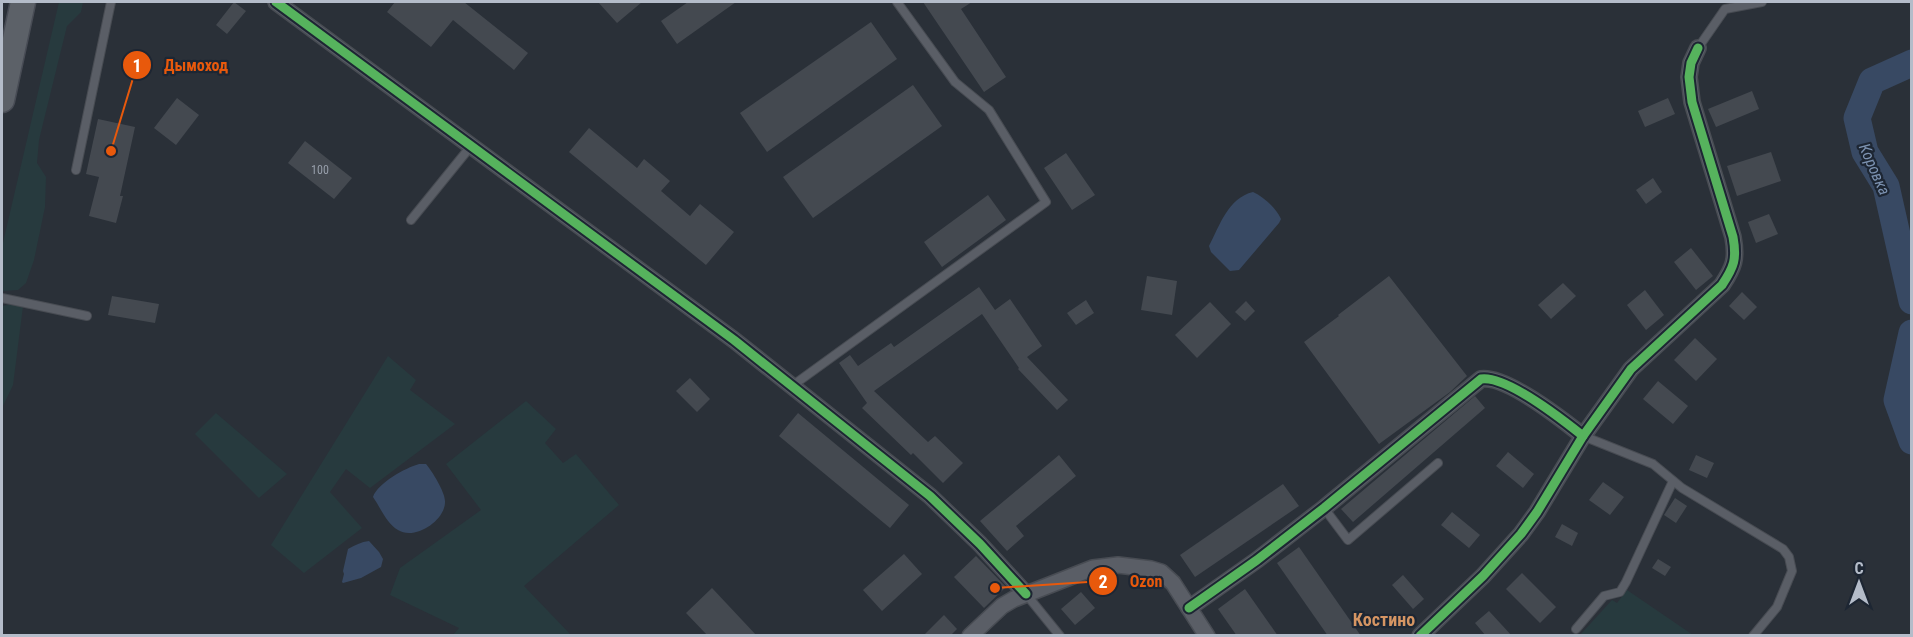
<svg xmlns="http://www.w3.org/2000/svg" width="1913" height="637" viewBox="0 0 1913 637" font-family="'Roboto Condensed',sans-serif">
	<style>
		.green { fill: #273a3e }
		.water { fill: #384963 }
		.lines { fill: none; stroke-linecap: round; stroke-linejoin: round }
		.river { stroke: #384963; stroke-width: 27 }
		.building { fill: #444950 }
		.service-casing { stroke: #484c53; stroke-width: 10 }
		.minor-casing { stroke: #484c53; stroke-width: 18 }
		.primary-casing { stroke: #484c55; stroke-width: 27 }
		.service { stroke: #5a5e66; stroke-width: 8 }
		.minor { stroke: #5a5e66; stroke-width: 15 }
		.primary { stroke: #5c6168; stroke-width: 24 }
		.cycleway-casing { stroke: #1d2633; stroke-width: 13 }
		.cycleway { stroke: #56b35d; stroke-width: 9 }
		.labels { text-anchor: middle; stroke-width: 4.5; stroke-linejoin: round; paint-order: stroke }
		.number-label { font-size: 12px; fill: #989fab }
		.water-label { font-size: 16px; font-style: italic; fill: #7c92b1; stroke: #1d2633 }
		.quarter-label { font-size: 18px; font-weight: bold; fill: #d59563; stroke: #1d2633 }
		.leader { fill: none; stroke: #e8590c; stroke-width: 2 }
		.callout-dot { fill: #e8590c; stroke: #1d2633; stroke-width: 2 }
		.mark-label { font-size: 18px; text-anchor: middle; font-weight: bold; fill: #fff }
		.callout-label { font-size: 16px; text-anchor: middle; font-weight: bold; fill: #e8590c; stroke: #1d2633; stroke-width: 4.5; stroke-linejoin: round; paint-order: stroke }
	</style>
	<rect width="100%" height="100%" fill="#2a3038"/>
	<g class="green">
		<path d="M59 2H83L81 12 67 26 39 140 37 163 46 177 45 207 34 260 26 283 18 290 2 291V247Z"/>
		<path d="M14 304 23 306 13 385 2 408V306Z"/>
		<path d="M388 356 416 380 410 390 455 424 370 488 346 469 330 492 362 528 304 573 271 545Z"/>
		<path d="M526 401 556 429 545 443 563 463 576 454 619 505 524 586 571 635H453L459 628 390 595 400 568 481 510 446 464Z"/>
		<path d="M216 413 287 474 259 498 195 434Z"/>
		<path d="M1627 590 1693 635H1580L1612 600 1617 603Z"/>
	</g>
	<g class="water">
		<path d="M1253 192C1264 197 1276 208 1281 219L1279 223 1239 270 1230 271 1211 252 1209 246C1220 225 1228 198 1253 192Z"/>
		<path d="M419 464H426C432 471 445 492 445 501 446 520 415 541 398 530 387 524 380 507 373 497 378 483 405 468 419 464Z"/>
		<path d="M369 541 379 552 383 559 381 567 361 578 343 583 342 582 344 574 343 571 348 549C355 545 361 542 369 541Z"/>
	</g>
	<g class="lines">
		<g class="river">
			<path d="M1912 63 1872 81 1857 118 1865 152 1886 186 1912 301"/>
			<path d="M1912 333 1897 400 1912 441"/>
		</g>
	</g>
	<g class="building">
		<path d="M234 2 246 11 227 34 216 25Z"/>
		<path d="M395 2H464L528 53 514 70 453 20 431 47 387 12Z"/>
		<path d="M598 2H642L617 23Z"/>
		<path d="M688 2H736L677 44 661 21Z"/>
		<path d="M923 2H972L961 9 1006 77 984 92Z"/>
		<path d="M871 22 897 59 767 152 740 113Z"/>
		<path d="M913 85 942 126 813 218 783 177Z"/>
		<path d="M1752 91 1759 109 1716 127 1708 109Z"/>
		<path d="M177 98 199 115 176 145 154 128Z"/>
		<path d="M1668 98 1675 114 1645 127 1638 111Z"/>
		<path d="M98 119 135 127 120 196H123L116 223 89 216 99 177 86 174Z"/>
		<path d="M589 128 637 168 644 159 670 181 661 191 690 216 700 204 734 232 706 265 569 152Z"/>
		<path d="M305 141 352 178 334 199 288 163Z"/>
		<path d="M1771 152 1781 181 1737 196 1727 166Z"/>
		<path d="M1066 153 1095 195 1072 210 1044 168Z"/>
		<path d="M1653 178 1662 192 1646 204 1636 190Z"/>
		<path d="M988 195 1006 220 942 267 924 242Z"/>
		<path d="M1769 214 1778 234 1756 243 1748 222Z"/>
		<path d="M1691 248 1713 276 1696 290 1674 262Z"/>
		<path d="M1147 276 1177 281 1172 315 1141 310Z"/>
		<path d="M1389 276 1467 376 1450 392 1379 444 1304 342 1339 316 1338 315Z"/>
		<path d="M1563 283 1576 296 1551 319 1538 305Z"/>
		<path d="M979 287 995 310 1010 299 1042 346 1027 357 1068 400 1057 410 1018 369 1019 368 982 314 874 391 928 442 935 436 963 463 943 483 913 453 911 455 862 408 867 403 839 363 850 355 858 366 891 343 894 347Z"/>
		<path d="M1645 290 1664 315 1646 330 1627 305Z"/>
		<path d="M1742 292 1757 307 1744 320 1729 306Z"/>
		<path d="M112 296 159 304 155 323 108 315Z"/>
		<path d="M1086 300 1094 313 1076 325 1067 313Z"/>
		<path d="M1246 301 1255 311 1245 321 1235 312Z"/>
		<path d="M1210 302 1231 324 1197 358 1175 335Z"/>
		<path d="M1695 338 1717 359 1696 381 1674 360Z"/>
		<path d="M690 378 710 399 697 412 676 391Z"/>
		<path d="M1658 381 1688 406 1673 424 1643 399Z"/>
		<path d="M1475 396 1485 408 1353 522 1341 509Z"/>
		<path d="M798 413 909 505 890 528 779 436Z"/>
		<path d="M1508 452 1534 474 1523 488 1496 466Z"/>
		<path d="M1059 455 1076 476 1016 526 1024 536 1007 551 980 521Z"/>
		<path d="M1696 455 1714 463 1707 478 1689 470Z"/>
		<path d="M1603 482 1624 497 1610 515 1589 500Z"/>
		<path d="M1283 484 1299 506 1195 577 1180 555Z"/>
		<path d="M1675 498 1687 506 1676 523 1664 515Z"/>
		<path d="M1452 512 1480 535 1469 548 1441 525Z"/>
		<path d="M1562 524 1578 533 1572 546 1555 537Z"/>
		<path d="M1299 547 1361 636H1328L1277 563Z"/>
		<path d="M904 554 922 574 882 611 863 590Z"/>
		<path d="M976 556 1006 587 984 608 954 577Z"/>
		<path d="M1658 559 1671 567 1665 576 1652 568Z"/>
		<path d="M1522 573 1556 607 1540 623 1506 589Z"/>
		<path d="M1403 575 1424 599 1413 609 1392 585Z"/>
		<path d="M712 588 757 636H708L686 613Z"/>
		<path d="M1245 589 1278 636H1237L1218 609Z"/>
		<path d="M1081 592 1095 608 1075 625 1061 609Z"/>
		<path d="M1489 611 1512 636H1486L1475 623Z"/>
		<path d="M944 615 957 629 950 636H923Z"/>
	</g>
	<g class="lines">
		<g class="service-casing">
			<g id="service">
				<path d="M1698 48 1725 9 1762 2"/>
				<path d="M76 170 111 2"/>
				<path d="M411 220 471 146"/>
				<path d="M2 298 87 316"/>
				<path d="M792 386 1046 202 989 110 955 82 897 2"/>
				<path d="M1583 436 1653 464 1682 488 1783 549 1789 557 1792 571 1777 607 1753 636"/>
				<path d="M1324 508 1348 540 1438 463"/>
				<path d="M1026 594 1060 636"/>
				<path d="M1576 629 1604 596 1620 592 1626 582 1673 481"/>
			</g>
		</g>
		<g class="minor-casing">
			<g id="minor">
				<path d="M276 2 734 340 930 496 980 544 1026 594"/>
				<path d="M1189 608 1257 560 1324 508 1481 379C1506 375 1563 420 1583 436"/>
				<path d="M970 636 1002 606 1014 599 1093 568 1118 565 1151 569 1161 572 1173 583 1207 636"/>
				<path d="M1420 636 1483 576 1521 534 1537 512 1583 436 1631 369 1722 285C1734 267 1737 259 1733 237L1692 102 1689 77 1691 63 1698 48"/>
			</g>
		</g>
		<g class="primary-casing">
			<path id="primary" d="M2 100 23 2"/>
		</g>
		<use href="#service" class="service"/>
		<use href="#minor" class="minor"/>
		<use href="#primary" class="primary"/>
		<g class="cycleway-casing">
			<g id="cycleway">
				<path d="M276 2 734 340 930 496 980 544 1026 594"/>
				<path d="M1189 608 1257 560 1324 508 1481 379C1506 375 1563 420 1583 436"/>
				<path d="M1420 636 1483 576 1521 534 1537 512 1583 436 1631 369 1722 285C1734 267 1737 259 1733 237L1692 102 1689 77 1691 63 1698 48"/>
			</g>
		</g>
		<use href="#cycleway" class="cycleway"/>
	</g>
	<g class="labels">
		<g class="number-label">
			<text x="320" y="174">100</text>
		</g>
		<g class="water-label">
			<text transform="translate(1875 169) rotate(66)" y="6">Коровка</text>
		</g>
		<g class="quarter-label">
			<text x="1384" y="626">Костино</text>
		</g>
	</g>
	<path class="leader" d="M111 151L137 65M995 588L1103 581"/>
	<g class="callout-dot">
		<circle cx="111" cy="151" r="6"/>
		<circle cx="995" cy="588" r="6"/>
		<circle cx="137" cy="65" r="15"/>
		<circle cx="1103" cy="581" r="15"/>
	</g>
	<g class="mark-label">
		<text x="137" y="72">1</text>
		<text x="1103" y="588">2</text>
	</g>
	<g class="callout-label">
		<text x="196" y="71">Дымоход</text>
		<text x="1146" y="587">Ozon</text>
	</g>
	<rect width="1913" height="637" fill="none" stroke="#b4bcc9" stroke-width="6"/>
	<g transform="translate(1859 583)" stroke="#1d2633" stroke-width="4.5" paint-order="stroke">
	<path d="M0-4.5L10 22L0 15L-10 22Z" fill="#b4bcc9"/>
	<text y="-9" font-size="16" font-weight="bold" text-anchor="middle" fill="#b4bcc9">С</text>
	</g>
</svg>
